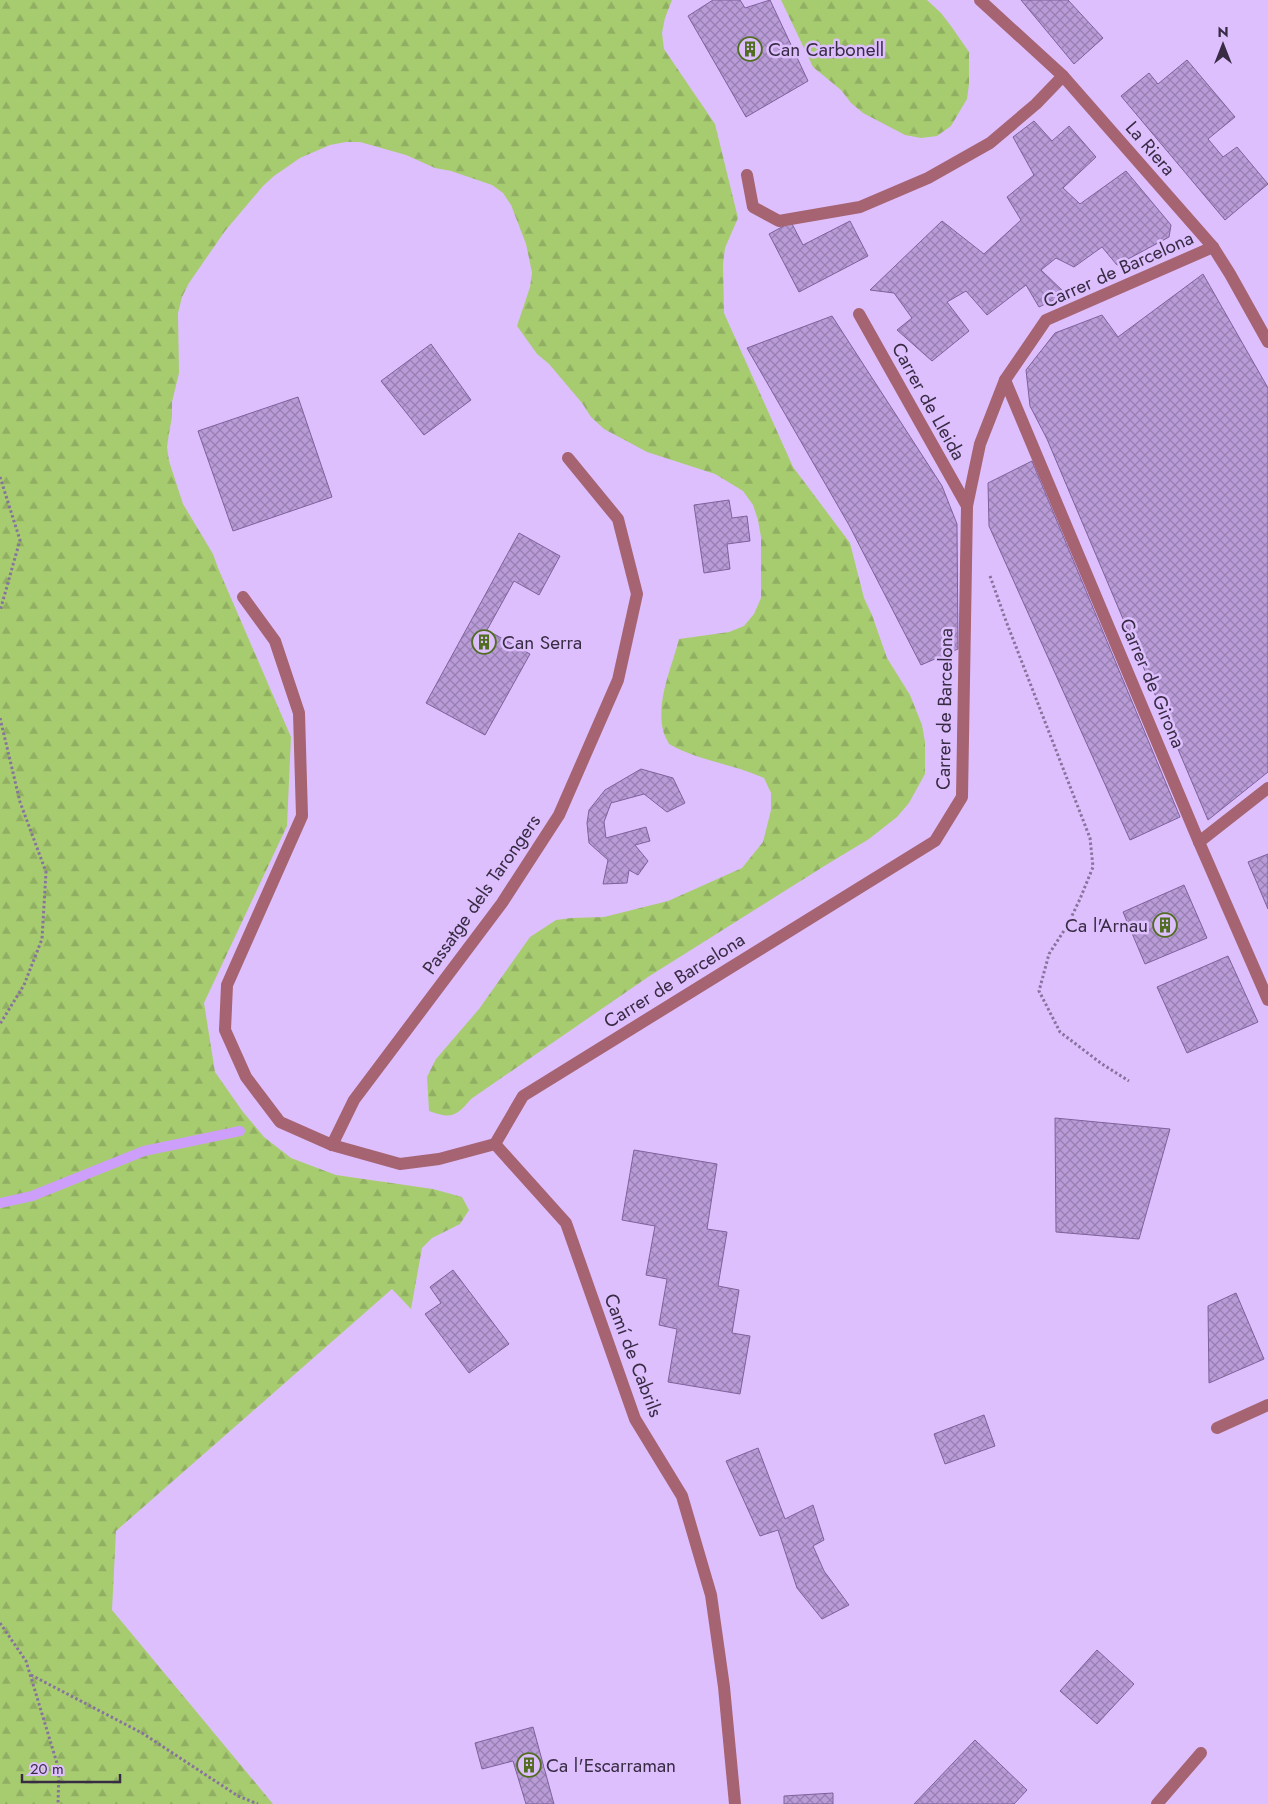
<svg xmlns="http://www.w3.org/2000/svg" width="1268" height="1804" viewBox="0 0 1268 1804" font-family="Jost,sans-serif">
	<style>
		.forest { fill: url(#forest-firs) }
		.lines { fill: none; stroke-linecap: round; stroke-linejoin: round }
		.stream { stroke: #cd9ffa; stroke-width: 10 }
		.building { fill: url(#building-cross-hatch); stroke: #7e619a }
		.path { stroke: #88739d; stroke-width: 3; stroke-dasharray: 2.5 2.5; stroke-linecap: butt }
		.minor { stroke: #a66371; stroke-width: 12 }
		.labels { text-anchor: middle; stroke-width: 5; stroke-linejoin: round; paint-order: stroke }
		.poi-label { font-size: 19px; fill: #382c44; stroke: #debffe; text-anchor: start }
		.street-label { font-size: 19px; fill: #382c44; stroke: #debffe }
	</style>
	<defs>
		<pattern id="forest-firs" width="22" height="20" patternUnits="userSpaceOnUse" patternTransform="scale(1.25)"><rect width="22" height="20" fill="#a7cc70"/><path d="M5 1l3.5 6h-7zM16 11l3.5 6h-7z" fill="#90af62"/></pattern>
		<pattern id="building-cross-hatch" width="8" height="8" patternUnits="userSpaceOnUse" patternTransform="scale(1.25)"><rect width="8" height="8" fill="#b99bd8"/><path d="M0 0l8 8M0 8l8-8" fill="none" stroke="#977fb1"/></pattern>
	</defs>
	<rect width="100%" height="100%" fill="#debffe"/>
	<g class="forest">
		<path d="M0 0H672L665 18 662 33 664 49 715 124 738 218 725 248 723 264 724 313 793 467 850 543 864 598 872 615 887 658 910 695 922 725 925 742V774L909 803 897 817 869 839 826 865 648 977 471 1099C456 1117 451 1119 429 1111L427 1077 436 1059 479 1009 530 937 556 920 571 918 604 917 668 901 742 868 763 842 771 810V793L764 778C733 764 699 761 669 744 667 740 664 735 663 730 656 700 672 667 679 639L729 632 744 626 754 614 761 598V537L758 520 753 505 743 491 715 474 647 452 604 429 591 417 582 403 549 364 537 354 517 326 530 287 532 273 529 258 526 244 511 205 503 193 492 185 451 171 435 168 406 155 360 142H346L330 145 300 158 274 176 263 186 225 231 189 283 182 297 178 313 179 373 172 402V417L169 433 167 447 169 461 183 504 213 554 218 568 291 737 287 826 204 1003 215 1072 243 1112 264 1137 291 1158 336 1175 433 1189 462 1197 469 1210 460 1224 432 1238 422 1248 411 1309 392 1289 116 1531 112 1610 273 1804H0Z"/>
		<path d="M781 0H927L941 13 951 26 969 52V84L967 99 951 126 937 136 921 138 905 135 863 113 851 103 841 90 813 67Z"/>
	</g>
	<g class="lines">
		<path class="stream" d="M0 1203 32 1196 144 1151 240 1131"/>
	</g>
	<g class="building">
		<path d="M713 0H740L745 8 770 0 808 81 746 117 688 16Z"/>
		<path d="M1021 0H1068L1103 38 1074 64Z"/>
		<path d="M1187 60 1235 117 1208 139 1223 157 1237 147 1268 184 1225 220 1121 96 1149 73 1158 84Z"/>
		<path d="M1034 121 1052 141 1069 126 1096 157 1063 188 1080 204 1126 171 1171 225 1169 237 1117 265 1102 247 1074 267 1056 258 1041 270 1066 294 1039 307 1026 285 987 315 966 291 947 302 969 331 932 361 897 330 912 318 894 293 870 290 942 221 984 254 1021 220 1007 197 1034 175 1013 137Z"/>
		<path d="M850 221 868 256 799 292 769 234 791 222 803 245Z"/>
		<path d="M1203 274 1268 388V772L1208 820 1047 439 1030 406 1026 370 1055 333 1102 315 1118 337Z"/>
		<path d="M832 316 942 486 957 524 958 649 921 665 849 525 747 348Z"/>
		<path d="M431 344 471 400 424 435 381 381Z"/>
		<path d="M298 397 332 497 233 531 198 431Z"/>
		<path d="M1032 461 1180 817 1130 840 989 526 988 483Z"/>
		<path d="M729 500 732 518 747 516 750 541 727 544 730 569 704 573 694 505Z"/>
		<path d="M519 533 560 556 539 595 514 581 487 630 530 654 485 735 426 703Z"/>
		<path d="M641 769 673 778 685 803 667 812 644 794 611 803 604 822 606 838 646 827 650 841 635 845 648 861 638 875 629 870 627 883 603 884 608 860 589 843 587 823 589 810 605 790Z"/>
		<path d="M1268 854V909L1248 862Z"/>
		<path d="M1184 885 1207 938 1145 964 1123 912Z"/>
		<path d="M1228 956 1258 1022 1187 1053 1157 987Z"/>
		<path d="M1055 1118 1170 1129 1139 1239 1056 1232Z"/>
		<path d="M634 1150 717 1164 707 1229 727 1232 718 1286 739 1290 732 1333 750 1336 740 1394 668 1382 677 1329 659 1325 667 1279 646 1275 655 1226 622 1220Z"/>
		<path d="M453 1270 509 1344 469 1373 425 1314 441 1303 430 1287Z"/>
		<path d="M1236 1293 1264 1359 1209 1383 1208 1306Z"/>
		<path d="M984 1415 995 1446 945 1464 934 1434Z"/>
		<path d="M758 1448 785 1519 813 1505 824 1540 813 1546 824 1571 849 1605 822 1619 797 1588 778 1530 760 1536 726 1461Z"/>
		<path d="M1097 1650 1134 1684 1097 1724 1060 1691Z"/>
		<path d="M533 1727 554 1804H526L513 1761 482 1769 475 1743Z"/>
		<path d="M975 1740 1027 1790 1014 1804H914Z"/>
		<path d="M833 1793V1804H784V1796Z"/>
	</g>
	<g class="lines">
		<g class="path">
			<path d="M0 477 20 540 0 611"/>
			<path d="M990 576 1006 621 1090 838 1093 867 1080 899 1067 926 1049 954 1039 991 1060 1032 1102 1064 1129 1081"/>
			<path d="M0 718 20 802 46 872 42 939 24 985 0 1024"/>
			<path d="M0 1623 26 1661 59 1770 58 1804"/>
			<path d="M31 1675 142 1733 238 1796 258 1804"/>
		</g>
		<g class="minor">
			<path d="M980 0 1063 76 1213 247 1230 274 1268 342"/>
			<path d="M747 175 753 207 779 221 860 207 928 178 990 143 1036 104 1063 76"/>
			<path d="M859 314 967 506"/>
			<path d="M1005 380 1199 842 1268 1000"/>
			<path d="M243 597 275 641 299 713 302 816 227 985 225 1030 246 1077 280 1122 332 1145 400 1164 439 1159 495 1144"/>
			<path d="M1199 842 1268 788"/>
			<path d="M495 1144 523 1096 935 841 962 797 967 506 980 444 1005 380 1046 320 1213 247"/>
			<path d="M495 1144 566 1223 635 1419 682 1496 711 1595 724 1687 735 1804"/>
			<path d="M332 1145 354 1100 502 903 559 815 618 680 637 594 618 519 568 458"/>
			<path d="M1217 1428 1268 1405"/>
			<path d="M1157 1804 1201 1753"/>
		</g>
	</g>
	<defs>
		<g id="building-ring" transform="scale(1.25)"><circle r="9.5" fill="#debffe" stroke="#516d20" stroke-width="1.5"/><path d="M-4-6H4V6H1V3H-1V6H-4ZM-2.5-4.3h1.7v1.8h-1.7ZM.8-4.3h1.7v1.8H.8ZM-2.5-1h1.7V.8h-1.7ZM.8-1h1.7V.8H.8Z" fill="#516d20"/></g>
	</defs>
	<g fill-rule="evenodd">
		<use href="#building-ring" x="750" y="49"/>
		<use href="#building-ring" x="484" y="642"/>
		<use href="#building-ring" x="1165" y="925"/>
		<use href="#building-ring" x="529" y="1765"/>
	</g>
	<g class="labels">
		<g class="poi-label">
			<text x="768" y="56">Can Carbonell</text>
			<text x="502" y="649">Can Serra</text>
			<text x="1148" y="932" text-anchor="end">Ca l'Arnau</text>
			<text x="546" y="1772">Ca l'Escarraman</text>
		</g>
		<g class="street-label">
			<text transform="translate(1151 148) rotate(49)" y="7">La Riera</text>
			<text transform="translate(1118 269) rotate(-24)" y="7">Carrer de Barcelona</text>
			<text transform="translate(929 401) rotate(61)" y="7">Carrer de Lleida</text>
			<text transform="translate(1153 683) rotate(67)" y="7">Carrer de Girona</text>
			<text transform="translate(944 709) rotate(-89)" y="7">Carrer de Barcelona</text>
			<text transform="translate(481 894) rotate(-55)" y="7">Passatge dels Tarongers</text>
			<text transform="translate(674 980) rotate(-32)" y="7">Carrer de Barcelona</text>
			<text transform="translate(634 1355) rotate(69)" y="7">Camí de Cabrils</text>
		</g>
	</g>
	<g transform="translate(1223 45)" stroke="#debffe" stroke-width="4" paint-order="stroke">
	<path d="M0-4L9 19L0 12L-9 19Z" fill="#382c44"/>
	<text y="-8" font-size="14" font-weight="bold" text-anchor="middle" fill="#382c44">N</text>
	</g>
	<path d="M22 1774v8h98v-8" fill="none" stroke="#382c44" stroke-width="2.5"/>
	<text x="30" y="1774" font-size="15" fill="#382c44" stroke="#debffe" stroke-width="4" paint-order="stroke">20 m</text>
</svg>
